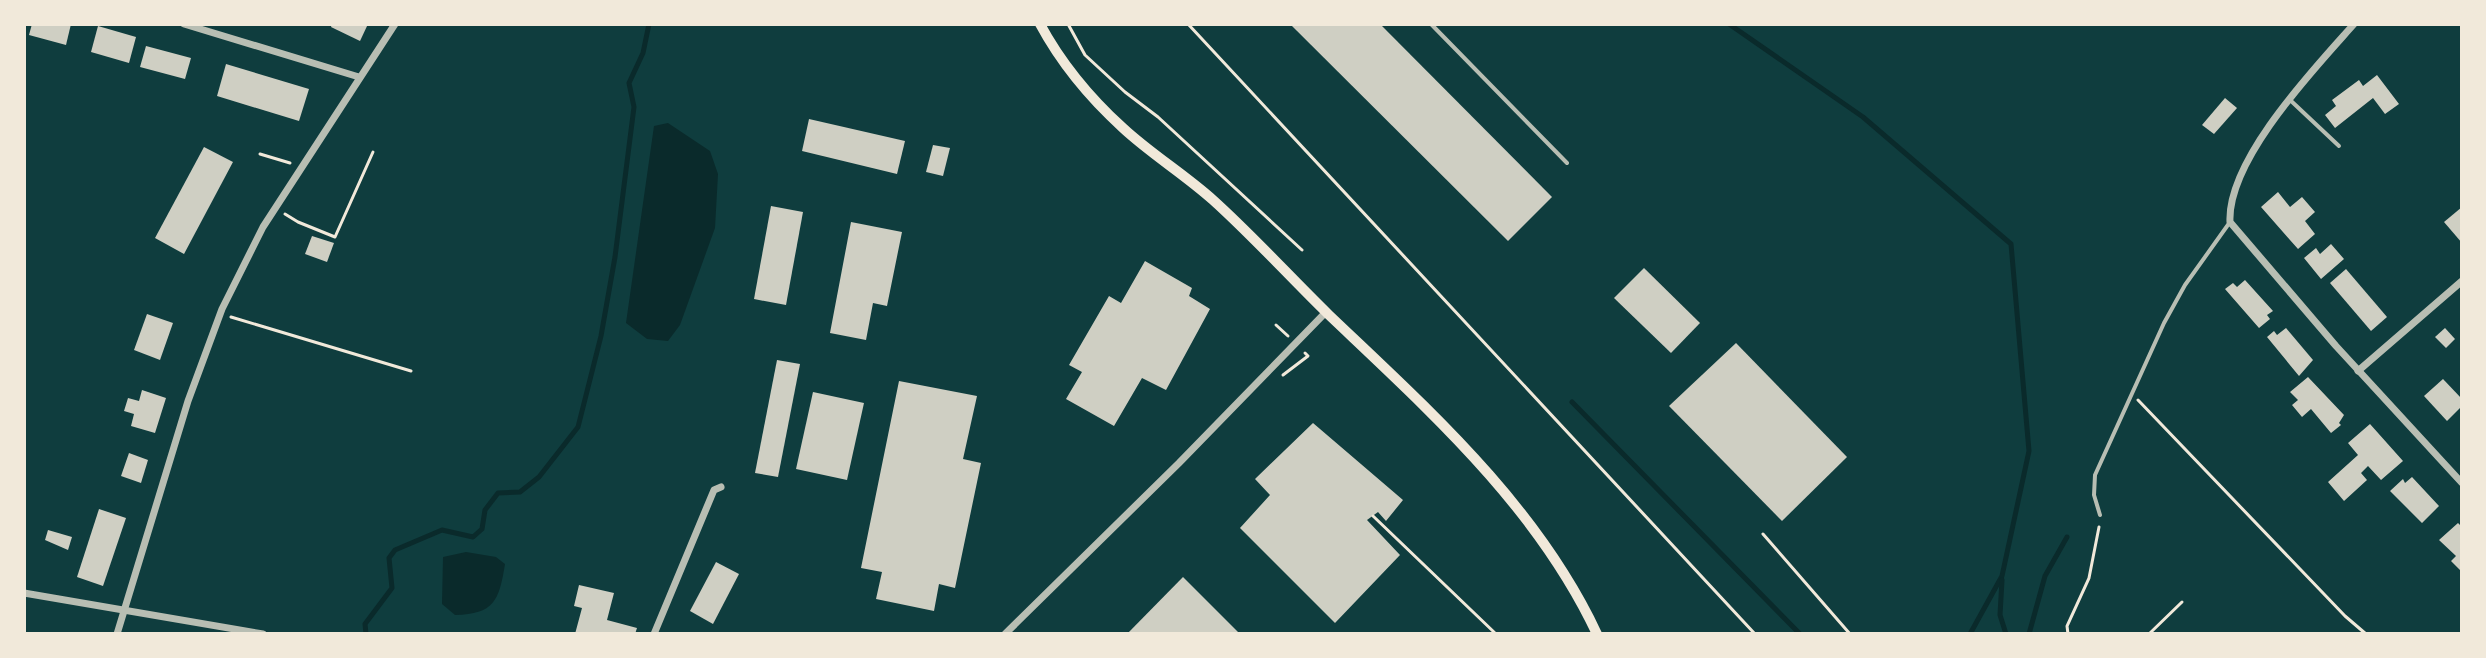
<svg xmlns="http://www.w3.org/2000/svg" width="2486" height="658" viewBox="0 0 2486 658" font-family="Rubik,sans-serif">
	<style>
		.water { fill: #0a2a2b }
		.lines { fill: none; stroke-linecap: round; stroke-linejoin: round }
		.stream { stroke: #0a2a2b; stroke-width: 5 }
		.building { fill: #cfcfc3 }
		.path { stroke: #f1e9da; stroke-width: 3 }
		.service { stroke: #b8beb3; stroke-width: 4 }
		.minor { stroke: #b8beb3; stroke-width: 7 }
		.secondary { stroke: #f1e9da; stroke-width: 10 }
	</style>
	<rect width="100%" height="100%" fill="#0f3d3e"/>
	<g class="water">
		<path d="M668 123 710 151 718 174 715 228 680 325 668 341 647 339 626 323 654 126Z"/>
		<path d="M466 552 496 557 505 564C499 601 494 614 455 615L442 604 443 557Z"/>
	</g>
	<g class="lines">
		<g class="stream">
			<path d="M1729 24 1863 117 2011 244 2029 451 2002 576 1970 634"/>
			<path d="M1572 402 1800 634"/>
			<path d="M2002 580 2000 615 2006 634"/>
			<path d="M366 634 365 624 392 588 389 558 395 550 442 530 473 537 482 529 485 510 498 493 520 492 539 477 578 427 601 336 615 257 634 107 629 83 643 53 649 24"/>
			<path d="M2029 634 2045 576 2067 537"/>
		</g>
	</g>
	<g class="building">
		<path d="M32 24H71L66 45 29 35Z"/>
		<path d="M332 24H368L360 41 331 27Z"/>
		<path d="M1290 24H1380L1552 197 1508 241Z"/>
		<path d="M98 26 136 37 129 63 91 52Z"/>
		<path d="M146 46 191 58 185 79 140 67Z"/>
		<path d="M226 64 309 89 299 121 217 96Z"/>
		<path d="M2377 75 2399 104 2385 114 2373 98 2335 128 2325 115 2336 106 2332 100 2359 80 2363 86Z"/>
		<path d="M2225 98 2237 108 2214 134 2202 125Z"/>
		<path d="M809 119 905 141 897 174 802 151Z"/>
		<path d="M933 145 950 148 943 176 926 172Z"/>
		<path d="M204 147 233 162 184 254 155 238Z"/>
		<path d="M2278 192 2290 207 2302 197 2315 212 2305 221 2315 234 2298 249 2261 207Z"/>
		<path d="M771 206 803 212 786 305 754 299Z"/>
		<path d="M2462 207V243L2444 222Z"/>
		<path d="M851 222 902 232 887 306 873 303 866 340 830 333Z"/>
		<path d="M312 236 334 243 327 262 305 254Z"/>
		<path d="M2331 244 2344 259 2321 279 2304 258 2316 248 2320 254Z"/>
		<path d="M1145 261 1192 288 1189 296 1210 309 1166 390 1142 378 1114 426 1066 399 1082 372 1069 365 1109 296 1121 303Z"/>
		<path d="M1644 268 1700 323 1671 353 1614 298Z"/>
		<path d="M2346 269 2387 317 2371 331 2330 283Z"/>
		<path d="M2245 280 2273 311 2267 315 2270 319 2259 328 2225 289 2233 283 2237 287Z"/>
		<path d="M147 314 173 323 160 360 134 350Z"/>
		<path d="M2286 328 2313 360 2299 376 2267 337 2274 331 2277 335Z"/>
		<path d="M2445 328 2455 339 2446 348 2435 337Z"/>
		<path d="M1736 343 1847 457 1782 521 1669 406Z"/>
		<path d="M777 360 800 364 778 477 755 473Z"/>
		<path d="M2308 377 2344 415 2339 423 2341 425 2331 433 2311 409 2302 417 2292 405 2298 400 2290 392Z"/>
		<path d="M2443 379 2462 399V406L2447 421 2424 396Z"/>
		<path d="M899 381 977 396 963 459 981 463 955 588 939 584 934 611 876 599 882 572 861 568Z"/>
		<path d="M142 390 166 398 155 433 131 426 134 414 124 411 128 398 139 401Z"/>
		<path d="M813 392 864 403 847 480 796 469Z"/>
		<path d="M1313 423 1403 500 1386 521 1378 512 1367 520 1400 555 1335 623 1240 528 1270 495 1255 479Z"/>
		<path d="M2370 424 2403 461 2381 480 2368 466 2361 473 2367 480 2344 501 2328 482 2358 455 2348 443Z"/>
		<path d="M129 453 148 460 141 483 121 476Z"/>
		<path d="M2412 477 2439 506 2422 523 2390 491 2403 479 2405 483Z"/>
		<path d="M99 509 126 518 103 586 77 577Z"/>
		<path d="M2458 523 2462 527V572L2451 561 2456 556 2439 540Z"/>
		<path d="M48 530 72 537 68 550 45 540Z"/>
		<path d="M716 562 739 574 713 624 690 611Z"/>
		<path d="M1183 577 1240 634H1127Z"/>
		<path d="M579 585 614 593 607 620 637 628 635 634H575L582 608 574 606Z"/>
	</g>
	<g class="lines">
		<g class="path">
			<path d="M1068 24 1085 55 1125 92 1158 117 1302 250"/>
			<path d="M1188 24 1755 634"/>
			<path d="M260 154 290 163"/>
			<path d="M285 214 298 222 335 237 373 152"/>
			<path d="M231 317 411 371"/>
			<path d="M1276 325 1288 336"/>
			<path d="M1283 375 1308 356 1305 353"/>
			<path d="M2138 400 2345 616 2366 634"/>
			<path d="M1373 516 1496 634"/>
			<path d="M1763 534 1850 634"/>
			<path d="M2068 634 2067 626 2089 578 2099 527"/>
			<path d="M2149 634 2182 602"/>
		</g>
		<g class="service">
			<path d="M1431 24 1567 163"/>
			<path d="M2289 99 2339 146"/>
			<path d="M2100 515 2094 495 2095 475 2164 323 2185 285 2230 222"/>
		</g>
		<g class="minor">
			<path d="M184 24 359 77"/>
			<path d="M2354 24C2314 69 2227 160 2230 222L2336 346 2462 483"/>
			<path d="M2358 371 2462 281"/>
			<path d="M24 593 263 634"/>
			<path d="M117 634 188 401 222 309 263 227 395 24"/>
			<path d="M654 634 714 490 721 487"/>
			<path d="M1005 634 1179 463 1326 312"/>
		</g>
		<path class="secondary" d="M1040 24C1061 63 1090 98 1123 128 1151 154 1184 174 1213 200 1254 237 1290 277 1329 315 1430 411 1537 506 1597 634"/>
	</g>
	<rect width="2486" height="658" fill="none" stroke="#f1e9da" stroke-width="52"/>
</svg>
